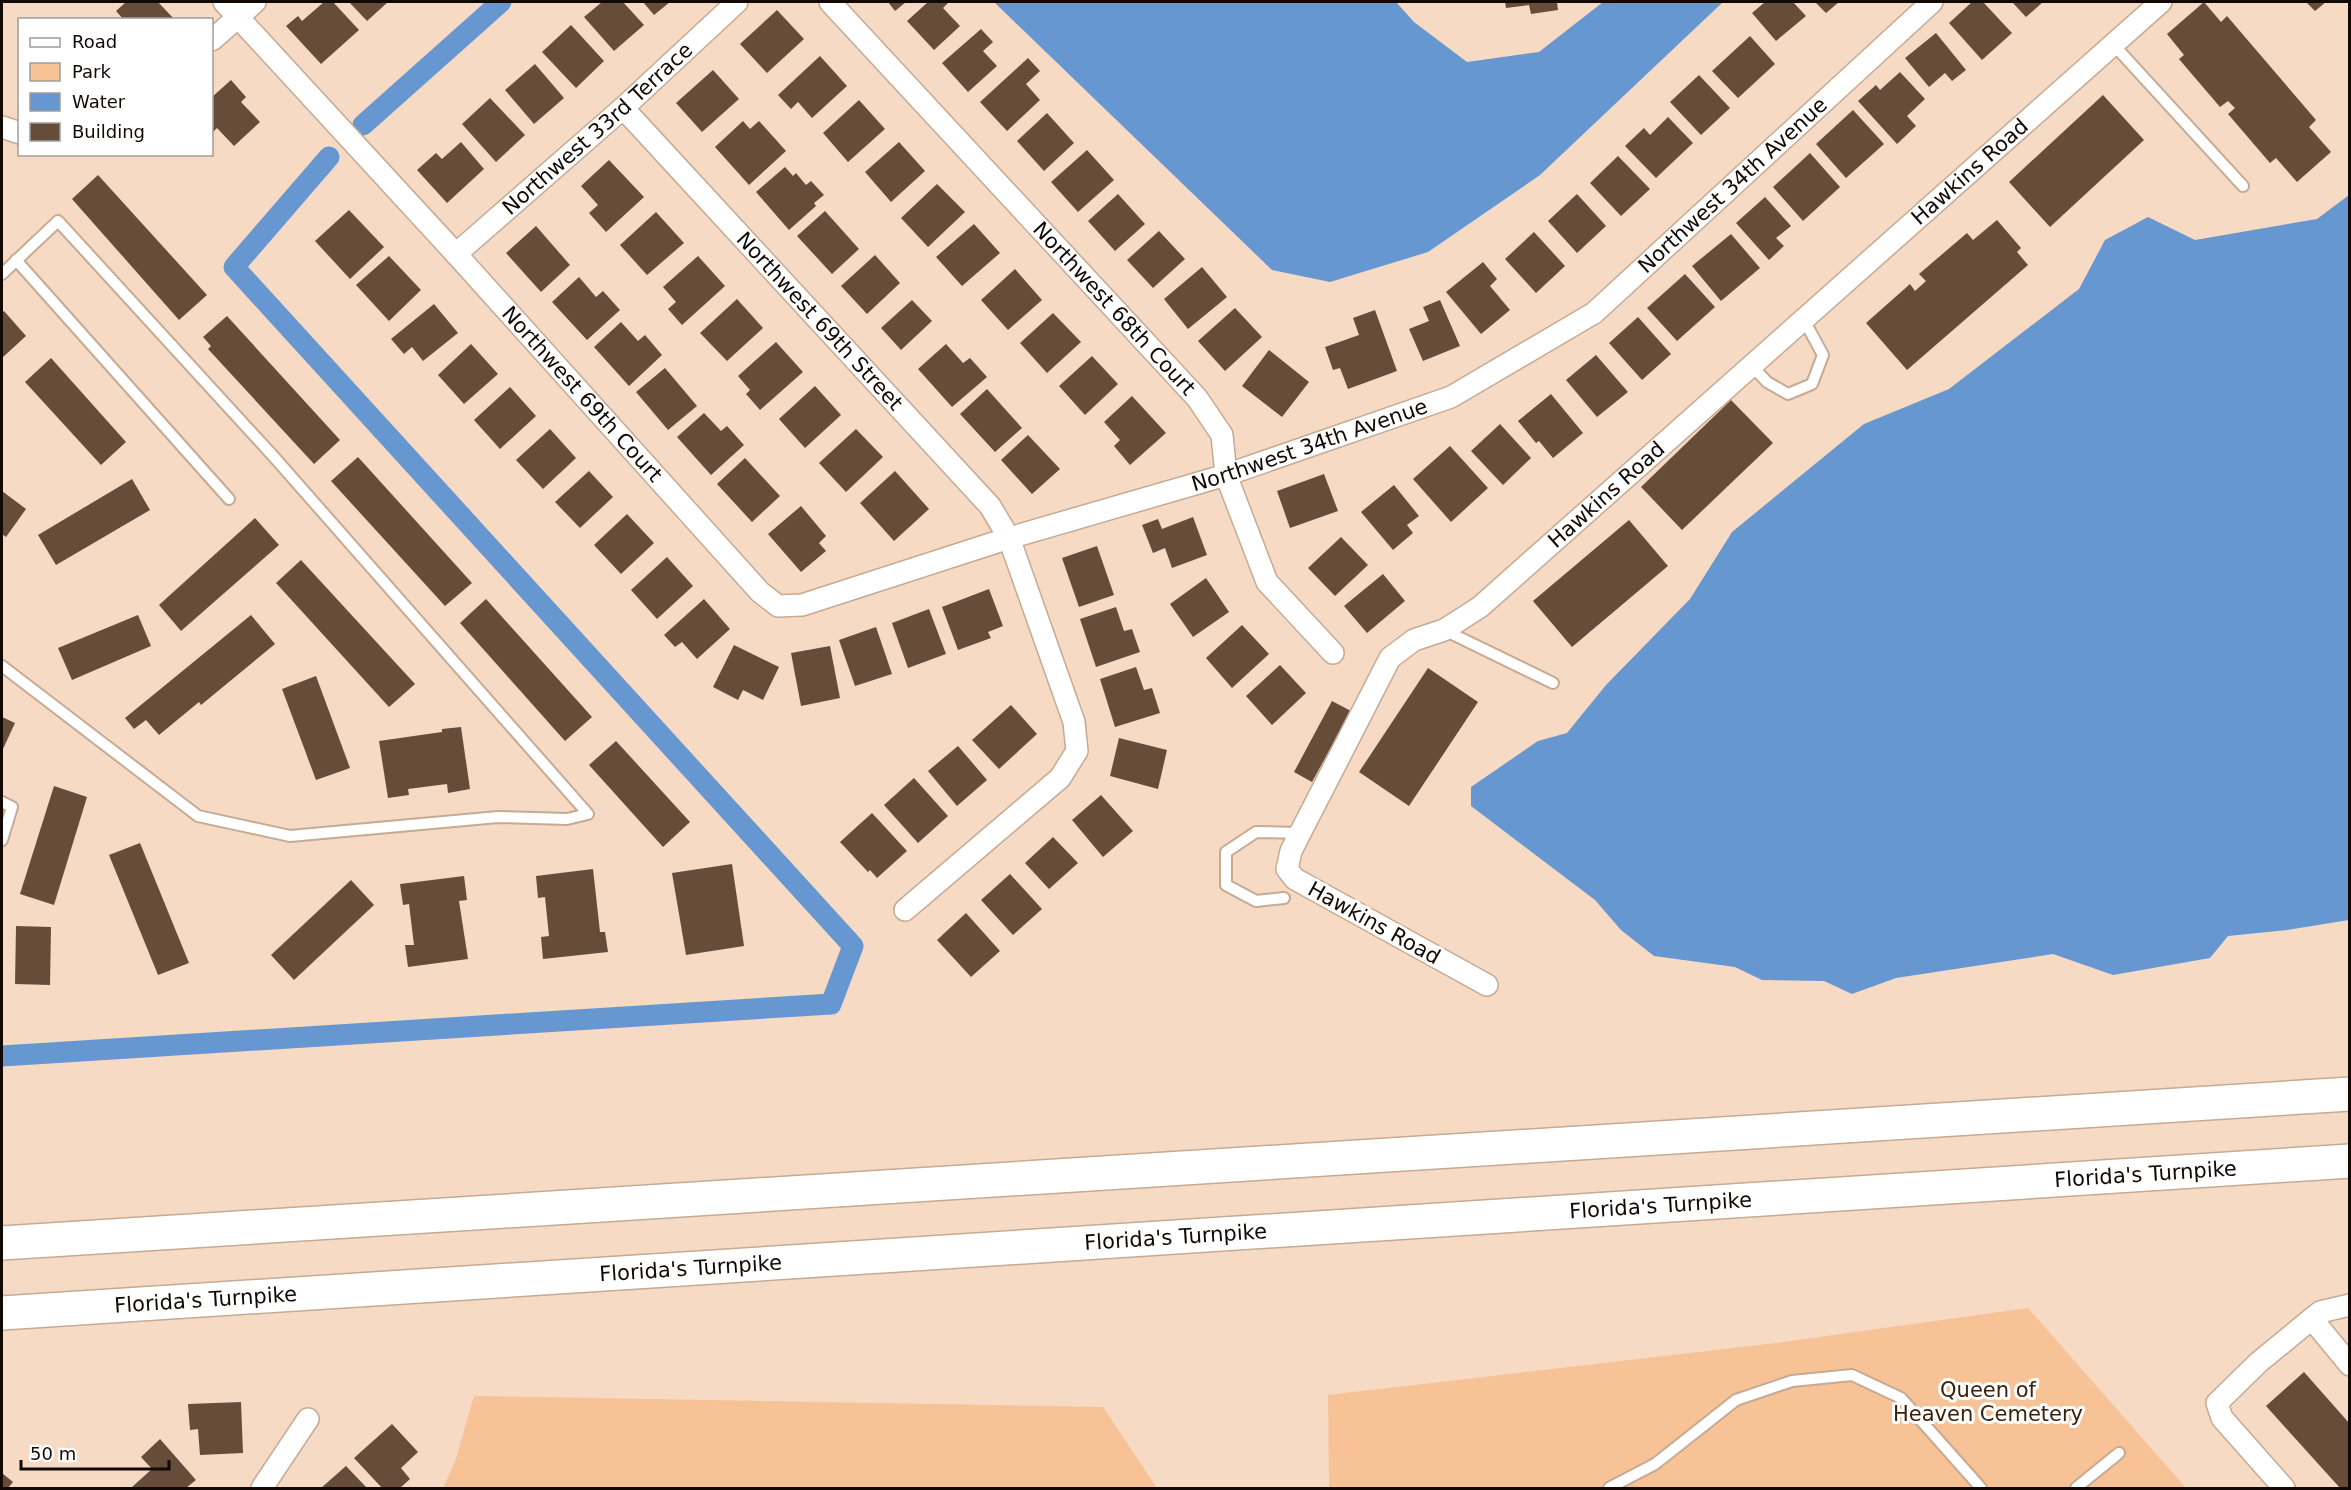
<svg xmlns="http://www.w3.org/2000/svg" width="2351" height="1490" viewBox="0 0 2351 1490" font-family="'DejaVu Sans',sans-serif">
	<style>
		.green { fill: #f7c296 }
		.water { fill: #6797d1 }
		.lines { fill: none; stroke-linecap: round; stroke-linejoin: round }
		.canal { stroke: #6797d1; stroke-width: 21 }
		.building { fill: #654d39 }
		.service-casing { stroke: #c5aa94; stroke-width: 14 }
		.minor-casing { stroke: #c5aa94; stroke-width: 24 }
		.motorway-casing { stroke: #c5aa94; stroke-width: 36 }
		.service { stroke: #fff; stroke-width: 10 }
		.minor { stroke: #fff; stroke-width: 21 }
		.motorway { stroke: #fff; stroke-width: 33 }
		.labels { text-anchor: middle; stroke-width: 6; stroke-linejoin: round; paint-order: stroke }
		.street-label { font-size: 21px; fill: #120904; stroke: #fff }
		.park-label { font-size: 21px; fill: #3c220b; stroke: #fff }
	</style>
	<rect width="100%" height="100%" fill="#f7dac4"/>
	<g class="green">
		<path d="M2028 1308 2186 1488H1329L1328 1395 1776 1343Z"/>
		<path d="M474 1396 1103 1407 1157 1488H443L455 1462Z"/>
	</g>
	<g class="water">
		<path d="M994 2H1396L1414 22 1467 62 1539 52 1603 2H1723L1540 175 1428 252 1330 282 1272 270Z"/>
		<path d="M2349 195V920L2287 930 2228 936 2210 958 2113 975 2053 954 1896 978 1852 994 1824 981 1762 980 1735 967 1654 956 1621 930 1595 900 1471 806V787L1538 741 1567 733 1606 685 1690 599 1732 532 1864 424 1949 389 2079 289 2105 240 2148 217 2195 240 2317 219Z"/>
	</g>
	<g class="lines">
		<g class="canal">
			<path d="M363 125 501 2"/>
			<path d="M2 1056 831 1004 853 946 234 267 329 157"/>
		</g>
	</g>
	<g class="building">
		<path d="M126 2H158L175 20H124L116 11Z"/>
		<path d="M324 2H333L359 30 321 64 286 26 298 16 302 21Z"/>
		<path d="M349 2H388L367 21Z"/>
		<path d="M602 2H623L644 25 614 51 584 17Z"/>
		<path d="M643 2H670L654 15Z"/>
		<path d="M888 2H906L895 11Z"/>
		<path d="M928 2H946L948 3 943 8 960 26 934 50 907 21Z"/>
		<path d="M1505 2H1557L1558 10 1531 14 1529 5 1506 8Z"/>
		<path d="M1765 2H1793L1806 16 1776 41 1752 13Z"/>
		<path d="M1815 2H1839L1826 13Z"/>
		<path d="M1972 2H1983L2012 33 1982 60 1949 23Z"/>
		<path d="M2012 2H2043L2026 17Z"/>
		<path d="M2204 2 2221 22 2227 16 2316 120 2309 127 2331 152 2297 182 2276 158 2270 163 2228 114 2235 108 2228 101 2220 107 2179 59 2184 55 2167 34Z"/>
		<path d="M2306 2H2326L2315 11Z"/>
		<path d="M777 10 804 39 767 73 740 44Z"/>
		<path d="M571 25 604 61 576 88 542 52Z"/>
		<path d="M981 29 993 42 983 51 997 66 968 92 942 63Z"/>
		<path d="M1936 33 1966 70 1952 81 1945 73 1929 87 1905 58Z"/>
		<path d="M1750 36 1775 64 1738 98 1712 71Z"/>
		<path d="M820 56 847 86 812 118 798 102 791 109 778 95Z"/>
		<path d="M1028 58 1040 71 1026 84 1040 100 1007 131 980 102Z"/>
		<path d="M535 64 564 98 534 124 505 90Z"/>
		<path d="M713 70 739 99 702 132 676 103Z"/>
		<path d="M1900 72 1925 99 1907 116 1916 126 1897 144 1858 101 1876 85 1880 90Z"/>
		<path d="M1699 75 1730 108 1701 135 1670 102Z"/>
		<path d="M231 80 246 97 241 102 260 122 234 146 217 128 212 133V97Z"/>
		<path d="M2103 95 2144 140 2050 227 2009 182Z"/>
		<path d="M490 98 525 135 496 162 462 124Z"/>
		<path d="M859 100 885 129 848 162 823 133Z"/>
		<path d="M1853 110 1884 144 1846 178 1816 144Z"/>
		<path d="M1047 113 1074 143 1044 171 1017 141Z"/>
		<path d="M1668 117 1693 143 1656 178 1625 146 1644 128 1650 135Z"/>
		<path d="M743 121 750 129 759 121 786 151 749 185 715 147Z"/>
		<path d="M461 142 484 169 447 203 417 170 436 153 442 159Z"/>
		<path d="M899 142 925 171 891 202 865 172Z"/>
		<path d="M1087 150 1114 180 1078 212 1051 182Z"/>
		<path d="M1810 153 1840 187 1803 221 1773 187Z"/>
		<path d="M1618 156 1650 189 1621 216 1590 183Z"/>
		<path d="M609 160 644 197 606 232 589 213 598 205 581 186Z"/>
		<path d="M785 167 793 176 796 173 806 185 811 181 824 195 814 203 816 206 789 230 756 192Z"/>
		<path d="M98 175 207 295 179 320 72 199Z"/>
		<path d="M937 184 965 212 928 247 901 218Z"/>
		<path d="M1118 194 1145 224 1115 251 1088 221Z"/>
		<path d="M1577 194 1606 226 1577 253 1548 221Z"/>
		<path d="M1765 197 1791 226 1776 238 1784 246 1769 260 1736 223Z"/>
		<path d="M349 210 384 247 350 279 315 241Z"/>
		<path d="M825 211 859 249 832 274 797 236Z"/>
		<path d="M656 212 684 243 647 275 620 245Z"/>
		<path d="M1997 220 2021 248 2017 252 2028 265 1907 370 1866 323 1910 284 1915 291 1926 281 1919 274 1967 233 1973 240Z"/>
		<path d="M974 224 1000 253 962 286 936 257Z"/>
		<path d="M536 226 570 265 541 292 506 253Z"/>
		<path d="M1159 231 1185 259 1153 288 1127 260Z"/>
		<path d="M1534 232 1565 266 1536 293 1505 259Z"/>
		<path d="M1731 234 1760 268 1721 301 1692 266Z"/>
		<path d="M875 255 900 283 867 314 841 286Z"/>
		<path d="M389 256 421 290 389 321 356 285Z"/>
		<path d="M698 256 725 286 682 325 668 309 676 302 663 287Z"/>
		<path d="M1483 262 1497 279 1490 286 1510 310 1481 334 1446 292Z"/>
		<path d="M1202 267 1227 297 1188 329 1164 299Z"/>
		<path d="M1015 269 1042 300 1008 330 981 300Z"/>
		<path d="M1685 274 1715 307 1677 341 1647 308Z"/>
		<path d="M579 277 596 297 603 291 620 310 587 340 552 302Z"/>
		<path d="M737 299 763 328 727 361 700 333Z"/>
		<path d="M912 300 932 321 901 350 881 328Z"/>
		<path d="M1440 300 1460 346 1423 361 1409 329 1429 321 1423 307Z"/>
		<path d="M434 304 458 333 423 361 412 347 404 354 391 339Z"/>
		<path d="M1235 308 1262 337 1225 371 1198 341Z"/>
		<path d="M1375 310 1397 371 1348 389 1340 368 1333 370 1325 347 1359 335 1353 318Z"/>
		<path d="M4 311 26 336 2 358V313Z"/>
		<path d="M1053 313 1081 342 1047 373 1020 343Z"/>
		<path d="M227 316 340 440 314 464 208 349 211 346 203 337Z"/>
		<path d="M1638 317 1671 354 1642 380 1609 343Z"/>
		<path d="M621 322 638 341 645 335 662 355 629 386 594 347Z"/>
		<path d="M776 342 803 372 760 410 746 394 750 390 738 376Z"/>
		<path d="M471 344 498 374 464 404 438 375Z"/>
		<path d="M946 344 963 363 970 358 987 377 952 407 918 369Z"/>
		<path d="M1269 350 1309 382 1282 417 1242 386Z"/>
		<path d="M1596 355 1628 392 1597 417 1566 380Z"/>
		<path d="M1092 356 1118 384 1085 415 1059 386Z"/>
		<path d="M51 358 126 442 101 465 25 382Z"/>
		<path d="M665 368 697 406 668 430 636 392Z"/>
		<path d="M815 386 841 415 805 448 779 419Z"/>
		<path d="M510 387 536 416 500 449 474 420Z"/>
		<path d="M987 389 1022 428 995 452 960 414Z"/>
		<path d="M1551 394 1583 433 1553 458 1539 441 1536 443 1518 421Z"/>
		<path d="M1132 396 1166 433 1130 465 1114 446 1120 440 1104 422Z"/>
		<path d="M1731 400 1773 443 1682 530 1641 487Z"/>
		<path d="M704 413 721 431 727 426 744 445 711 475 677 437Z"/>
		<path d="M1500 424 1531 458 1503 485 1471 451Z"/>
		<path d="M550 429 576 458 543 489 516 460Z"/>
		<path d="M856 429 883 457 846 492 819 463Z"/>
		<path d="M1028 435 1060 469 1032 494 1001 460Z"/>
		<path d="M1450 446 1488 488 1451 522 1413 479Z"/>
		<path d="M358 457 472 583 445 606 331 481Z"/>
		<path d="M745 458 780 496 752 522 717 484Z"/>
		<path d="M589 471 613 497 580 528 555 502Z"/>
		<path d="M895 471 929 509 894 541 860 503Z"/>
		<path d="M1324 474 1338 511 1290 528 1277 491Z"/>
		<path d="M132 479 150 510 56 565 38 535Z"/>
		<path d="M1394 485 1419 516 1407 525 1413 533 1393 550 1361 512Z"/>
		<path d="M2 491 26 509 6 537 2 534Z"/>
		<path d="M801 506 826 536 819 543 826 551 801 572 768 534Z"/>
		<path d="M627 514 654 543 621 574 594 545Z"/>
		<path d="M1193 517 1207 555 1172 568 1165 548 1153 553 1142 525 1158 519 1162 529Z"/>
		<path d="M255 518 279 545 181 631 159 605Z"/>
		<path d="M1629 520 1668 566 1572 647 1533 601Z"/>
		<path d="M1341 537 1368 565 1335 596 1308 568Z"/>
		<path d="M1097 546 1114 595 1079 607 1062 558Z"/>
		<path d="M667 557 693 586 657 619 631 590Z"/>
		<path d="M301 560 415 684 389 707 276 583Z"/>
		<path d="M1383 574 1405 601 1367 633 1344 606Z"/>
		<path d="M1206 578 1229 612 1193 637 1170 604Z"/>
		<path d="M989 589 1003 626 988 632 991 638 958 650 942 607Z"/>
		<path d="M486 599 592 717 565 741 460 623Z"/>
		<path d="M704 599 730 629 697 659 682 642 675 647 664 635Z"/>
		<path d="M1116 607 1124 631 1132 629 1140 652 1096 667 1080 619Z"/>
		<path d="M929 609 946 654 908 668 892 623Z"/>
		<path d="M138 615 151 646 72 680 58 648Z"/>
		<path d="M251 615 275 644 201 705 199 702 159 735 146 720 134 729 125 718Z"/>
		<path d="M1242 625 1269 654 1232 688 1206 658Z"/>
		<path d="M876 627 892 674 855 686 839 640Z"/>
		<path d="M734 645 779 667 763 700 743 690 738 700 713 687Z"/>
		<path d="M830 646 840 698 801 706 791 653Z"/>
		<path d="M1280 665 1306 693 1272 725 1246 696Z"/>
		<path d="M1136 667 1144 690 1152 688 1160 713 1115 727 1100 679Z"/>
		<path d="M1428 668 1478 702 1409 806 1359 772Z"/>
		<path d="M316 676 350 768 316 780 282 689Z"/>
		<path d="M1332 701 1351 711 1312 782 1294 772Z"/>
		<path d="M1011 705 1037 734 999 769 972 740Z"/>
		<path d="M2 717 15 723 2 751Z"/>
		<path d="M461 727 470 789 448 793 447 784 408 789 409 795 388 798 379 741 442 732V729Z"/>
		<path d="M1119 738 1167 750 1158 789 1110 776Z"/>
		<path d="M616 741 690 822 663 847 589 765Z"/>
		<path d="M958 746 987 780 957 806 928 771Z"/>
		<path d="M914 778 948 816 918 843 884 805Z"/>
		<path d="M54 786 87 797 54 905 20 894Z"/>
		<path d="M1101 795 1133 831 1103 857 1072 820Z"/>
		<path d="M872 813 907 851 877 878 870 870 868 872 840 842Z"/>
		<path d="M1053 837 1078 863 1049 889 1025 863Z"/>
		<path d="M140 843 189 963 158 975 109 855Z"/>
		<path d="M732 864 744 946 686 955 672 873Z"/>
		<path d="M593 869 600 932H605L608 952 543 959 541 937 549 936 545 897 538 898 536 876Z"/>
		<path d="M1010 874 1042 909 1013 935 981 900Z"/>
		<path d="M464 876 467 900 459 901 468 959 408 967 405 945H414L409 904 403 905 400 884Z"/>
		<path d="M351 880 374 905 294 980 271 955Z"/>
		<path d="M966 913 1000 951 971 977 937 940Z"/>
		<path d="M16 926 51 927 50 985 15 984Z"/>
		<path d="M2304 1372 2350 1424V1488H2340L2266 1406Z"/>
		<path d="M241 1402 243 1453 200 1455 198 1429 190 1430 188 1404Z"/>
		<path d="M392 1424 418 1452 401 1468 410 1479 400 1488H382L354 1458Z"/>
		<path d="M160 1439 196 1480 186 1488H133L132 1487 152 1469 141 1457Z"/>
		<path d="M346 1466 367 1488H321Z"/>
		<path d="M2 1473 13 1482 8 1488H2Z"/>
	</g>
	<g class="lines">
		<g class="service-casing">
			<g id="service">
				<path d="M2113 44 2243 186"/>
				<path d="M16 260 229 499"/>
				<path d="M2 274 58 221 274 457 588 814 567 819 498 817 290 836 198 816 2 666"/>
				<path d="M1752 366 1767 382 1788 394 1812 384 1823 355 1804 320"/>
				<path d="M1444 630 1553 683"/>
				<path d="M2 802 12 807 2 840"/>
				<path d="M1284 898 1256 901 1226 885V852L1256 832 1300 833"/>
				<path d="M1609 1488 1655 1464 1736 1400 1792 1381 1852 1375 1901 1398 1981 1488"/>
				<path d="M2076 1488 2119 1453"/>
			</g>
		</g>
		<g class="minor-casing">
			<g id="minor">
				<path id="s1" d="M224 2 456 254 760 592 778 606 802 605 1009 538 1226 475 1451 397 1594 313 1932 2"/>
				<path id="s2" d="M830 2 1197 398 1222 435 1226 475 1267 582 1333 653"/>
				<path d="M212 40 255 2"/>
				<path id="s3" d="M623 108 990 506 1009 538 1074 722 1077 751 1060 778 905 910"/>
				<path d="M2 127 20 133"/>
				<path id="s4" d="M456 254 623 108 737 2"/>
				<path id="s5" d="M1487 985 1295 879 1287 869 1291 851 1390 658 1414 640 1444 630 1480 607 2161 2"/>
				<path d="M2312 1319 2350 1365"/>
				<path d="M262 1488 308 1419"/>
				<path d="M2284 1488 2222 1418 2217 1403 2259 1362 2320 1312 2350 1305"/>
			</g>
		</g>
		<g class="motorway-casing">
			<g id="motorway">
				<path d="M2 1243 2350 1094"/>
				<path id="s6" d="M2 1313 2350 1161"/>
			</g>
		</g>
		<use href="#service" class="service"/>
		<use href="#minor" class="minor"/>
		<use href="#motorway" class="motorway"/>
	</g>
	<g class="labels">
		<g class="street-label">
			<text dy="7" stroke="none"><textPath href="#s4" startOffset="189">Northwest 33rd Terrace</textPath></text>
			<text dy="7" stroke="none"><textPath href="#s5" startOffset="1227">Hawkins Road</textPath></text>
			<text dy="7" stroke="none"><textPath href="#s1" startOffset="1880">Northwest 34th Avenue</textPath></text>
			<text dy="7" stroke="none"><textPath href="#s2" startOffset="418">Northwest 68th Court</textPath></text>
			<text dy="7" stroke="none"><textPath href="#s3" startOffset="290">Northwest 69th Street</textPath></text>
			<text dy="7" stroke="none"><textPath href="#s1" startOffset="531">Northwest 69th Court</textPath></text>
			<text dy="7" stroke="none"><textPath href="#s1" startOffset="1376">Northwest 34th Avenue</textPath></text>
			<text dy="7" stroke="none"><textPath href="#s5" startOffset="741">Hawkins Road</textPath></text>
			<text transform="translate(1374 923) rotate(29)" y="7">Hawkins Road</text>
			<text dy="7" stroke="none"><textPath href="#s6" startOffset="2148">Florida's Turnpike</textPath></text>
			<text dy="7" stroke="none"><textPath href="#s6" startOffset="1662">Florida's Turnpike</textPath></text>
			<text dy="7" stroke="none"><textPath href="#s6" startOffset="1176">Florida's Turnpike</textPath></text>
			<text dy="7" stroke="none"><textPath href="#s6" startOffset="690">Florida's Turnpike</textPath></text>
			<text dy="7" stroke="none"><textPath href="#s6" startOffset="204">Florida's Turnpike</textPath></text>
		</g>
		<g class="park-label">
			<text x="1988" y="1397">Queen of<tspan x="1988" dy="24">Heaven Cemetery</tspan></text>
		</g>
	</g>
	<rect width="2351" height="1490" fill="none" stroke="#120904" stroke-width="6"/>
	<rect x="18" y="18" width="195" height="138" fill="#ffffff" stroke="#a09d9b" stroke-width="1.5"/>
	<rect x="30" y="38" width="30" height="9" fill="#ffffff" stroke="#a09d9b" stroke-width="1.5"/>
	<text x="72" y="48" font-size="18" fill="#120904">Road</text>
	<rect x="30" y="63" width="30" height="18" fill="#f7c296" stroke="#a09d9b" stroke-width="1.5"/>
	<text x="72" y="78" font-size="18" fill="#120904">Park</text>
	<rect x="30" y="93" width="30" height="18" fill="#6797d1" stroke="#a09d9b" stroke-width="1.5"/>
	<text x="72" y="108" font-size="18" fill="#120904">Water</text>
	<rect x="30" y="123" width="30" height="18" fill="#654d39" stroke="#a09d9b" stroke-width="1.5"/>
	<text x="72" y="138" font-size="18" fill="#120904">Building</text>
	<path d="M21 1460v9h148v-9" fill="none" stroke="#120904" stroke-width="3"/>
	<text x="30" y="1460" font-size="18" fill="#120904" stroke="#ffffff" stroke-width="4.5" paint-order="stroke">50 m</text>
</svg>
